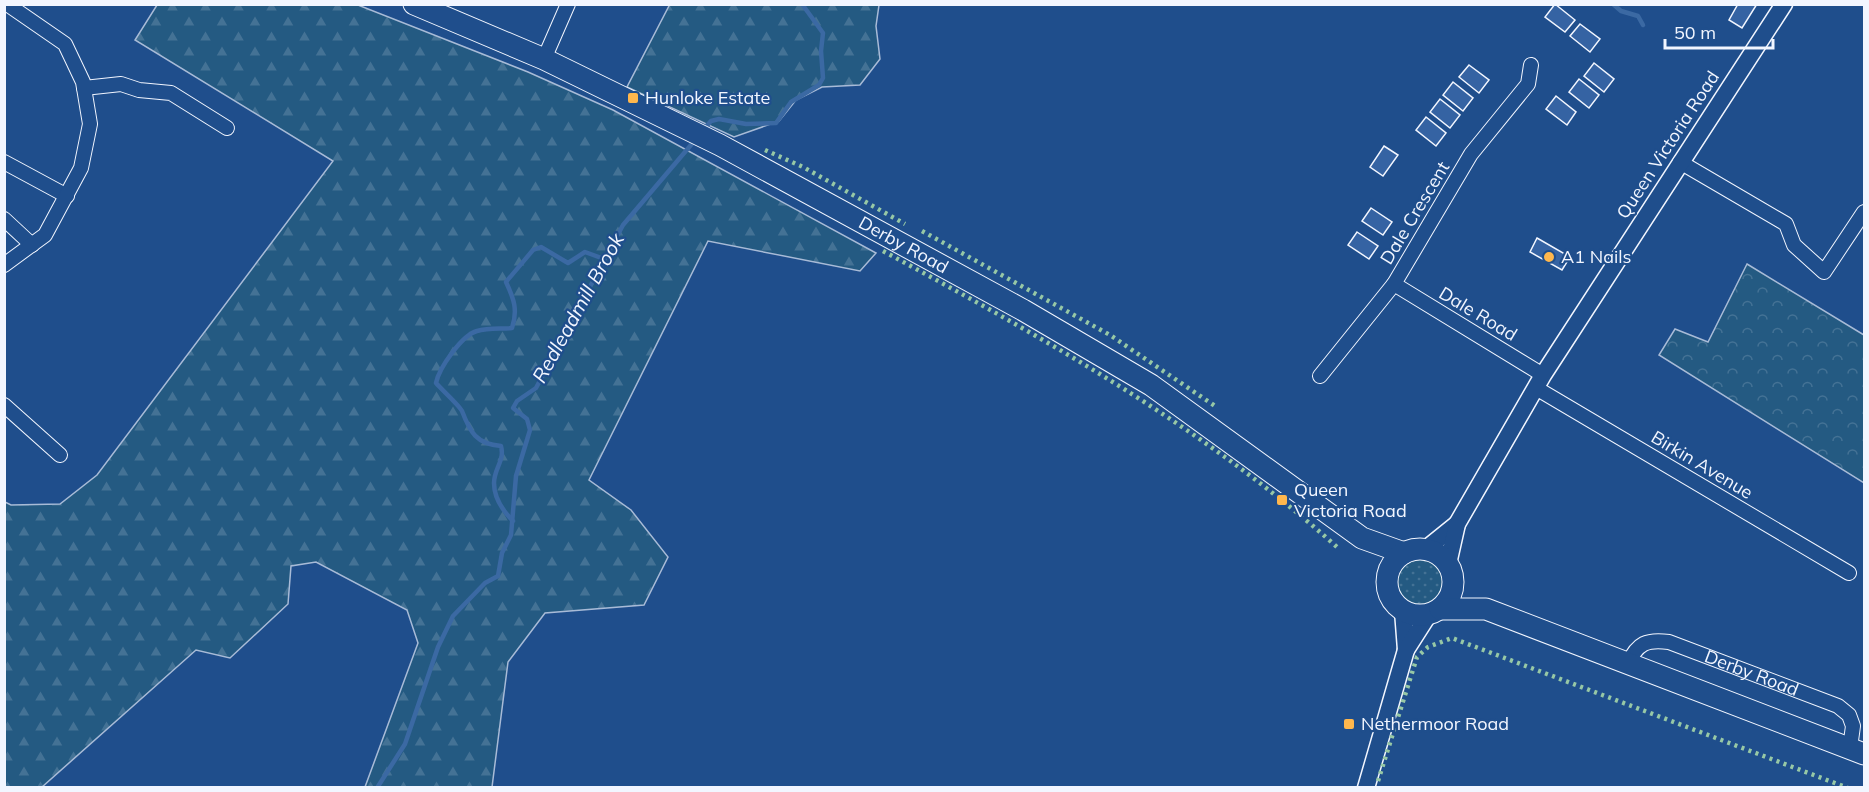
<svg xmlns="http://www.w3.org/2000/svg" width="1869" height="792" viewBox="0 0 1869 792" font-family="Mulish,sans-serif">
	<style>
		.grass { fill: url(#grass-dots); stroke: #a8bbd7; stroke-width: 1.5 }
		.forest { fill: url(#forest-firs); stroke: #a8bbd7; stroke-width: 1.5 }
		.park { fill: url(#park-crowns); stroke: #a8bbd7; stroke-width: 1.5 }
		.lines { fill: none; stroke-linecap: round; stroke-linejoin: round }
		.stream { stroke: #3b69a3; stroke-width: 4.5 }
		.building { fill: #3563a3; stroke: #f2f6ff; stroke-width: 1.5 }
		.minor-casing { stroke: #f2f6ff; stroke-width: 16 }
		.tertiary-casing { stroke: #f2f6ff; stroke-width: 19 }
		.trunk-casing { stroke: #f2f6ff; stroke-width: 23 }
		.minor { stroke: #1f4e8c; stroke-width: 14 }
		.tertiary { stroke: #1f4e8c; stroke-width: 16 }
		.trunk { stroke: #1f4e8c; stroke-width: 21 }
		.hedge { stroke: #97c8a6; stroke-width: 4.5; stroke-dasharray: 3 4.5; stroke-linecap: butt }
		.poi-dot { fill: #ffb74d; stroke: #1f4e8c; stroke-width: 2 }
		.labels { text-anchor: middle; stroke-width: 4.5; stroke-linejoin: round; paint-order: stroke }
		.poi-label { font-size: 18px; fill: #f2f6ff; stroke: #1f4e8c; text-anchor: start }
		.street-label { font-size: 18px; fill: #f2f6ff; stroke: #1f4e8c }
		.water-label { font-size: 20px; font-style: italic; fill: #f2f6ff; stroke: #1f4e8c }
	</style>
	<defs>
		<pattern id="grass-dots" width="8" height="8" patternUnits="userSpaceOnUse" patternTransform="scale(1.5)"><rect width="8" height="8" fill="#245a82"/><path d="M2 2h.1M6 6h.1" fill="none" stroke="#447295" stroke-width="1.8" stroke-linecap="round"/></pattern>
		<pattern id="forest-firs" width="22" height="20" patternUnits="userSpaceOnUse" patternTransform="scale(1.5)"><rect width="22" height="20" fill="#245a82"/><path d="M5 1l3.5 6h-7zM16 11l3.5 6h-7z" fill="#447295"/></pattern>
		<pattern id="park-crowns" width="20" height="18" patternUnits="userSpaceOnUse" patternTransform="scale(1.5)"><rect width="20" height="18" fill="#245a82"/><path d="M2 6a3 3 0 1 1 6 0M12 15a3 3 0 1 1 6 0" fill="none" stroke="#447295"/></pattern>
	</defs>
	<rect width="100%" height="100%" fill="#1f4e8c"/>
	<circle class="grass" cx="1419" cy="582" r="24"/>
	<g class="forest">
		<path d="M670 4 879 5 876 26 880 59 860 85 822 87 796 100 779 121 734 137 627 87Z"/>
		<path d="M157 5H358L528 72 613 110 876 253 860 271 708 241 589 480 631 510 668 557 644 605 545 613 508 662 492 787H365L418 643 407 610 316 562 291 566 288 604 230 658 196 650 42 787H5V502L11 505 60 504 97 475 333 161 135 40Z"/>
	</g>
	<path class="park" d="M1747 264 1864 335V483L1659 355 1675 329 1708 342Z"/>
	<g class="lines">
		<g class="stream">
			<path d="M1613 4 1621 11 1638 16 1643 25"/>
			<path d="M703 130 711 121 719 119 746 124 776 123 791 102 819 85 823 78 821 51 823 33 802 4"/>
			<path d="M513 521C503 511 494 497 494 483 494 468 505 461 501 446 476 444 470 432 462 411 459 405 442 390 436 383 439 368 462 335 477 331 488 328 501 329 512 328 518 310 514 299 506 282L533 250 541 247 568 263 585 252 604 259"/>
			<path d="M377 788 405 744 438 647 453 616 485 583 498 576 502 553 511 535 516 476 530 430 527 419 513 408 517 401 536 388 623 225 696 139"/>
		</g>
	</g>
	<g class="building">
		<path d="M1555 4 1575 20 1565 32 1545 17Z"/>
		<path d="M1738 4H1757L1742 28 1729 20Z"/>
		<path d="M1580 24 1600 39 1590 52 1570 36Z"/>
		<path d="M1594 63 1614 79 1604 92 1584 76Z"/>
		<path d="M1469 65 1489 80 1479 93 1459 77Z"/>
		<path d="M1579 79 1599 95 1589 108 1569 92Z"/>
		<path d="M1453 82 1473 98 1463 111 1443 95Z"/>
		<path d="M1556 96 1576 112 1567 125 1546 109Z"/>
		<path d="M1440 99 1460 115 1450 128 1430 112Z"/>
		<path d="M1426 117 1446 133 1436 146 1416 130Z"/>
		<path d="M1384 146 1398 155 1383 176 1370 167Z"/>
		<path d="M1371 208 1392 222 1383 235 1362 221Z"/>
		<path d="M1357 232 1378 246 1369 259 1348 245Z"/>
		<path d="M1537 238 1570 257 1562 270 1530 252Z"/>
	</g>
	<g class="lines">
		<g class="minor-casing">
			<g id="minor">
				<path d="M544 59 568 4"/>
				<path d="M84 88 121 84 139 90 171 93 227 128"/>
				<path d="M4 162 67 196"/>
				<path d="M1680 162 1786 224 1794 245 1824 272 1864 212"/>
				<path d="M4 219 32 245"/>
				<path d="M4 265 45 235 81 168 90 124 83 82 65 44 7 4"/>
				<path d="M1394 284 1543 375"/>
				<path d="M1320 376 1394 284 1471 154 1528 84 1531 65"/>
				<path d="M1536 388 1849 573"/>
				<path d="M4 405 60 455"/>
				<path id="s1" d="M1628 664C1637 643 1647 639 1669 642L1838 706 1849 715 1853 726 1850 748"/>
			</g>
		</g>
		<g class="tertiary-casing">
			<g id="tertiary">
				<path d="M1426 549 1457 524"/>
				<path d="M1448 564 1457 524 1543 375 1784 4"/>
				<path d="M1403 611 1406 650"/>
				<path d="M1366 788 1406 650 1429 614"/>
			</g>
		</g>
		<g class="trunk-casing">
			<g id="trunk">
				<path id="s2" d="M414 4 544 59 720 145 1023 310 1151 385 1362 538 1404 553"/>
				<circle cx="1420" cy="582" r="33"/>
				<path d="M1440 609H1486L1864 754"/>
			</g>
		</g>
		<use href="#minor" class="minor"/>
		<use href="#tertiary" class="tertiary"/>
		<use href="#trunk" class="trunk"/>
		<g class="hedge">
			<path d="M765 150 803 167 905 224"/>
			<path d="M922 231 1110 335 1215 406"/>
			<path d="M883 251C1042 337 1202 426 1337 547"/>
			<path d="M1378 781 1417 657 1428 647 1452 638 1848 788"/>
		</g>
	</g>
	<g class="poi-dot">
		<rect x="627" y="92" width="12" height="12" rx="3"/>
		<circle cx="1549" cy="257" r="6"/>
		<rect x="1276" y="494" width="12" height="12" rx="3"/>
		<rect x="1343" y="718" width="12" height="12" rx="3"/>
	</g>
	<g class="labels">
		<g class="poi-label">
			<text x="645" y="104">Hunloke Estate</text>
			<text x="1561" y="263">A1 Nails</text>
			<text x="1294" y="496">Queen<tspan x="1294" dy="21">Victoria Road</tspan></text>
			<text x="1361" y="730">Nethermoor Road</text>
		</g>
		<g class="street-label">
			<text transform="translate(1668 145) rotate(-57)" y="6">Queen Victoria Road</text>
			<text transform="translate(1415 213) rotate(-59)" y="6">Dale Crescent</text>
			<text dy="6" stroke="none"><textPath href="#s2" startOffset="546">Derby Road</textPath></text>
			<text transform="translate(1478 314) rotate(31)" y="6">Dale Road</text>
			<text transform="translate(1702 465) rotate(31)" y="6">Birkin Avenue</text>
			<text dy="6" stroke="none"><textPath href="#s1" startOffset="140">Derby Road</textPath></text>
		</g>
		<g class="water-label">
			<text transform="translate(578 308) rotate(-61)" y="7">Redleadmill Brook</text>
		</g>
	</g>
	<rect width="1869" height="792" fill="none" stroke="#f2f6ff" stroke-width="12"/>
	<path d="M1665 39v9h108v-9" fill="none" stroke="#f2f6ff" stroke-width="3"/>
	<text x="1674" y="39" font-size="18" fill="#f2f6ff" stroke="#1f4e8c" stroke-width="4.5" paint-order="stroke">50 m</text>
</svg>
